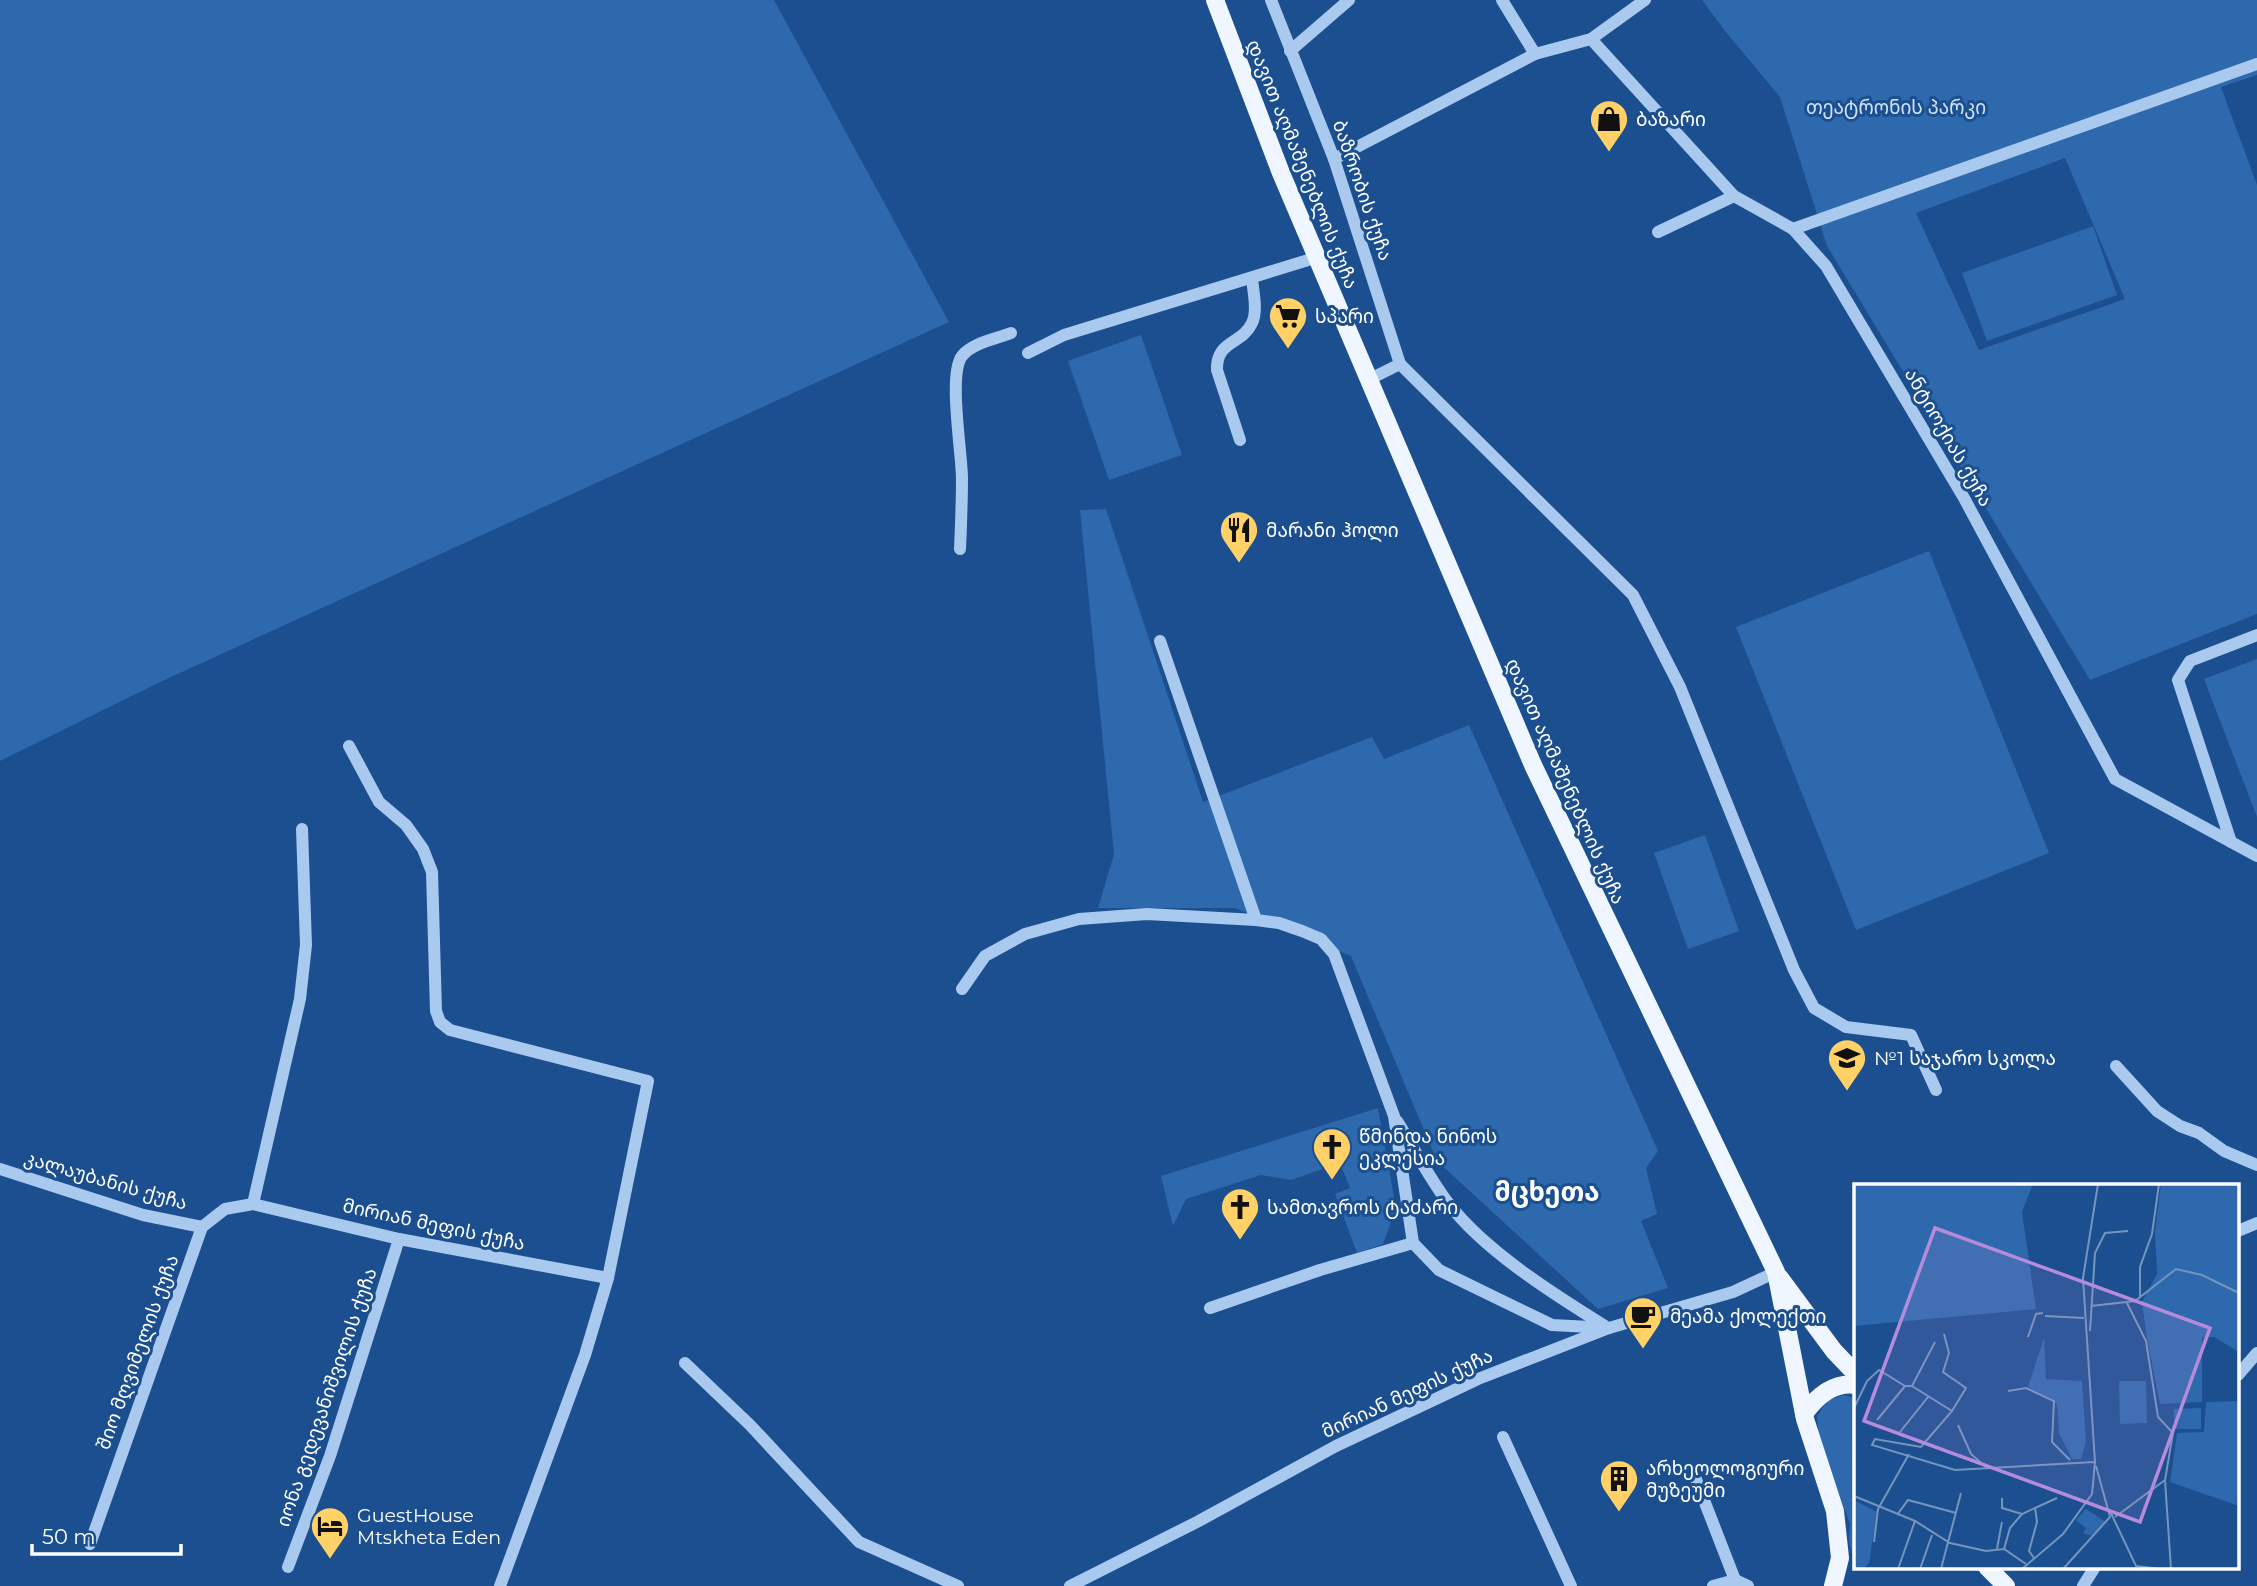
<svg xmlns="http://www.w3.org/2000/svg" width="2257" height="1586" viewBox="0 0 2257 1586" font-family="Montserrat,'Noto Sans Georgian',sans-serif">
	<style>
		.green { fill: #2e69ad; fill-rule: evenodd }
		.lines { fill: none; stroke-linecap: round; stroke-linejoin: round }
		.minor { stroke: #a9c9ee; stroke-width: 12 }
		.major { stroke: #f0f6ff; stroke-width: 18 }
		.labels { text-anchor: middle; stroke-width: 6; stroke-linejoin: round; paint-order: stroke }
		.park-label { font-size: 19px; fill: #cfe3fa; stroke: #1b4f8f }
		.poi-label { font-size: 19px; fill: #fff; stroke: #1b4f8f; text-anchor: start }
		.street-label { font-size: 19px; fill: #fff; stroke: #1b4f8f }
		.district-label { font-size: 26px; font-weight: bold; fill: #fff; stroke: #1b4f8f }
		.inset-road { fill: none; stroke: #7695bc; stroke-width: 2 }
		.view { fill: #b68bdc; fill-opacity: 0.15; stroke: #b68bdc; stroke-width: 3.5 }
		.inset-edge { fill: none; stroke: #fff; stroke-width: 3.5 }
	</style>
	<rect width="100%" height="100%" fill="#1b4f8f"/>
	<g class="green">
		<path d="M0 0H774L949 322 160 682 0 761Z"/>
		<path d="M1702 0H2257V75L2221 87 2257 185V614L2090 680 1827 246 1780 97 1725 31ZM2065 158 2125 299 1979 350 1916 213Z"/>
		<path d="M2093 226 2117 295 1987 341 1962 273Z"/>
		<path d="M1141 335 1182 455 1109 480 1068 361Z"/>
		<path d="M1106 509 1203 802 1372 737 1384 759 1469 725 1658 1151 1646 1168 1657 1214 1641 1221 1668 1288 1598 1309 1437 1161 1351 956 1235 908H1098L1114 854 1080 510Z"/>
		<path d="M1929 551 2049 853 1856 930 1736 627Z"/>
		<path d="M2257 659V817L2204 679Z"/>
		<path d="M1705 835 1739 931 1688 949 1654 853Z"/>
		<path d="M1378 1108 1396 1208 1383 1244 1357 1253 1335 1194 1350 1188 1340 1163 1291 1180 1261 1175 1186 1199 1173 1226 1161 1176Z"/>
		<path d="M1843 1395 1856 1398V1563H1854L1849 1540 1850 1524 1819 1439 1817 1416 1827 1401Z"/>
	</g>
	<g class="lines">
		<g class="minor">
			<path d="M1271 0 1334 159 1400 364 1370 379"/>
			<path d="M1502 0 1535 54"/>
			<path d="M1591 39 1734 196 1793 229 1826 266 1964 498 2115 779 2257 856"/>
			<path d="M1290 51 1349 0"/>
			<path d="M1334 159 1535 54 1591 39 1645 0"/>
			<path d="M1793 229 2257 64"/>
			<path d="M1658 232 1734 196"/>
			<path d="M1028 353 1064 335 1318 257"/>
			<path d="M1400 364 1633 595 1680 687 1794 970 1814 1008 1846 1027 1911 1035 1936 1090"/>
			<path d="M1240 440 1217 370C1216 340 1242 345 1252 323 1258 311 1253 291 1252 278"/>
			<path d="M960 549C961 526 962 502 962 479 962 453 948 374 962 356 972 343 996 339 1011 333"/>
			<path d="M1160 641 1256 920"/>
			<path d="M349 746 379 802 406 825 423 849 432 872 436 1011 440 1022 450 1030 648 1081 608 1278 585 1355 500 1586"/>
			<path d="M2231 842 2178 680 2190 661 2257 635"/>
			<path d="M962 989 985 956 1025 934 1079 919 1147 914 1256 920 1279 923 1302 931 1321 939 1334 954 1394 1116 1413 1243 1439 1270 1552 1325 1609 1328"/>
			<path d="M2116 1066 2157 1111 2180 1126 2199 1133 2224 1151 2257 1165"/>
			<path d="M1397 1121C1414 1148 1429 1178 1449 1204 1485 1251 1555 1295 1605 1326"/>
			<path d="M0 1169 143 1215 202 1227"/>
			<path d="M253 1204 300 999 306 945 302 829"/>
			<path d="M2238 1231 2257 1223"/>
			<path d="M1210 1308 1320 1270 1413 1243"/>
			<path d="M685 1363 750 1425 859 1542 958 1586"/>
			<path d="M2238 1375 2257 1353"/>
			<path d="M1503 1437 1571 1586"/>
			<path d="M1695 1477 1735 1580"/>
			<path d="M90 1544 202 1227 225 1209 253 1204 399 1239 608 1278"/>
			<path d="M288 1567 330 1456 399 1239"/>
			<path d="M1070 1586 1197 1522 1336 1446 1478 1379 1609 1328 1733 1292 1776 1272"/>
			<path d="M1713 1586 1735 1580 1748 1586"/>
			<path d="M2083 1586 2095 1567"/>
		</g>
		<g class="major">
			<path d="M1215 0 1281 173 1533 765 1776 1272 1805 1419 1835 1511 1840 1558 1833 1586"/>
			<path d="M1780 1278 1834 1351 1856 1374"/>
			<path d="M1804 1414C1817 1396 1833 1382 1856 1385"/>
			<path d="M1987 1567 2006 1586"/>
		</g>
	</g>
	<defs>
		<g id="shop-pin" transform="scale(2.0125)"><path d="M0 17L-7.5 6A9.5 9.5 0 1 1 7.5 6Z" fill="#ffd166" stroke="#1b4f8f"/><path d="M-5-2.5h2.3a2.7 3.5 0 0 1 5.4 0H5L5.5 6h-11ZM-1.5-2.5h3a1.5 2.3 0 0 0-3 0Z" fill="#111"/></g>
		<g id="supermarket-pin" transform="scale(2.0125)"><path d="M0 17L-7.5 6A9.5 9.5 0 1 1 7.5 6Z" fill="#ffd166" stroke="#1b4f8f"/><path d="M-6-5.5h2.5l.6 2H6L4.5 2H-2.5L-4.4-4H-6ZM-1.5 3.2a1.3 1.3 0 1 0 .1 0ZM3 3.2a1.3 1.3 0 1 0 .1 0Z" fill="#111"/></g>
		<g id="restaurant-pin" transform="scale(2.0125)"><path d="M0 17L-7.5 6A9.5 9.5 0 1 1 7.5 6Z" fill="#ffd166" stroke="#1b4f8f"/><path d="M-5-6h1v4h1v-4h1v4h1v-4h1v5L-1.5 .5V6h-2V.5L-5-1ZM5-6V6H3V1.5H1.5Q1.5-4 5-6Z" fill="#111"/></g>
		<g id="school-pin" transform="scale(2.0125)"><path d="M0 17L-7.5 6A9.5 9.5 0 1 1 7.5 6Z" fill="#ffd166" stroke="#1b4f8f"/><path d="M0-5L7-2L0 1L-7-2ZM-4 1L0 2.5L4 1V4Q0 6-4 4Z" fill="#111"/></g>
		<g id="church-pin" transform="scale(2.0125)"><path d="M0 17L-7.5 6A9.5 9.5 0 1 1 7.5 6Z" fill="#ffd166" stroke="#1b4f8f"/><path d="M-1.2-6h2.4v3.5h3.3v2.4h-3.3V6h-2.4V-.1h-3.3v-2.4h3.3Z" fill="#111"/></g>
		<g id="cafe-pin" transform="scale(2.0125)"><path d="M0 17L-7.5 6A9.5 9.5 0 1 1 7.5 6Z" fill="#ffd166" stroke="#1b4f8f"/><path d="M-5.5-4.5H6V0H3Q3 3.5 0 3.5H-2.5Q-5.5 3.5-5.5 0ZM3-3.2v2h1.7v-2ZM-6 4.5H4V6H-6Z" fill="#111"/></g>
		<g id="building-pin" transform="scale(2.0125)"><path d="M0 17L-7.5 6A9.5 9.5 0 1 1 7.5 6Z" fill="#ffd166" stroke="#1b4f8f"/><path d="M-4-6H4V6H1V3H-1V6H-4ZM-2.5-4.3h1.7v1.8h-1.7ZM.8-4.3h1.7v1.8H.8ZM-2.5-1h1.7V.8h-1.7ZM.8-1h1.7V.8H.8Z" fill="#111"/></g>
		<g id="hotel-pin" transform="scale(2.0125)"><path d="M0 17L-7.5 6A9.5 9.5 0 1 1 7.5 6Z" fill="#ffd166" stroke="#1b4f8f"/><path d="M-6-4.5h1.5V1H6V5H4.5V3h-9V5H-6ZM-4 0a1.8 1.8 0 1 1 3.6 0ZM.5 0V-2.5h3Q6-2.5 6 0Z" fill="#111"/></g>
	</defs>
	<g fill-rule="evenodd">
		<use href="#shop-pin" x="1609" y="119"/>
		<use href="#supermarket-pin" x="1288" y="316"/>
		<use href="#restaurant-pin" x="1239" y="530"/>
		<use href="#school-pin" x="1847" y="1058"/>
		<use href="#church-pin" x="1332" y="1147"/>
		<use href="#church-pin" x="1240" y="1207"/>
		<use href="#cafe-pin" x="1643" y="1316"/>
		<use href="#building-pin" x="1619" y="1479"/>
		<use href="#hotel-pin" x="330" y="1526"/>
	</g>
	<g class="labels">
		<g class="park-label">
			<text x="1896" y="114">თეატრონის პარკი</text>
		</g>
		<g class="poi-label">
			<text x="1636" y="126">ბაზარი</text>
			<text x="1315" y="323">სპარი</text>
			<text x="1266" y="537">მარანი ჰოლი</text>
			<text x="1874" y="1065">№1 საჯარო სკოლა</text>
			<text x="1359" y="1143">წმინდა ნინოს<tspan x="1359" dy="22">ეკლესია</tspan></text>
			<text x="1267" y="1214">სამთავროს ტაძარი</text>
			<text x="1670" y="1323">მეამა ქოლექთი</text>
			<text x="1646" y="1475">არხეოლოგიური<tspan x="1646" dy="22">მუზეუმი</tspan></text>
			<text x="357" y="1522">GuestHouse<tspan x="357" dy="22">Mtskheta Eden</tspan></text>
		</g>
		<g class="street-label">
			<text transform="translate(1303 164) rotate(68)" y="7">დავით აღმაშენებლის ქუჩა</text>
			<text transform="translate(1363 190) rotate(71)" y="7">ბაზრობის ქუჩა</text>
			<text transform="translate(1949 437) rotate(60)" y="7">ანტიოქიას ქუჩა</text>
			<text transform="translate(1566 781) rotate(66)" y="7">დავით აღმაშენებლის ქუჩა</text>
			<text transform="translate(106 1180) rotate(16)" y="7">კალაუბანის ქუჩა</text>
			<text transform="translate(434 1224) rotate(12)" y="7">მირიან მეფის ქუჩა</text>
			<text transform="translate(137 1352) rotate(-70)" y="7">შიო მღვიმელის ქუჩა</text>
			<text transform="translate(1407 1393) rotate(-25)" y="7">მირიან მეფის ქუჩა</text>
			<text transform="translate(326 1397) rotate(-71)" y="7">იონა გედევანიშვილის ქუჩა</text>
		</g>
		<g class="district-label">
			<text x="1547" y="1201">მცხეთა</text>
		</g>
	</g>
	<g transform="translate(1854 1184)">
		<rect width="385" height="385" fill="#1b4f8f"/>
		<path d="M0 0H179L168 28 182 125 0 142ZM307 0H385V168L360 153H348V218L306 220 293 155 288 118 303 90 301 47ZM190 154 192 195 228 197 232 258 227 275H218L205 249 203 220 174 203ZM265 197H292L293 239 266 240ZM385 217V322L316 298 323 249 350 248 352 218ZM347 224V245H320V225ZM0 316 23 328 15 379 9 385H0ZM232 325 252 338 239 352 229 349 232 344 222 336Z" fill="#2e69ad"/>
		<path class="inset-road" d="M286 114V83L298 50 305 0M273 119 292 157 304 233 319 249 311 296 317 385M237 122 281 117 322 85 348 91 385 109M191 132 230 134M236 147 241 69 251 49 274 47M90 150 95 169 89 188 112 204 98 227 67 263 21 255 18 261 101 286 240 278M174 153 182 130 189 129M58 202 81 158M58 202 98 227M154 207 172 204 200 217 198 258 216 276M0 224 13 197 25 186 51 202M23 236 51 202H58M104 241 117 270 134 285M46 248 74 213M0 312 61 337 96 359 132 367 150 365 172 380M148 314V324L168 330M256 327 282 382 307 385M43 331 54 316 102 329M261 333 311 296M20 358 24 325 55 270M143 365 148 338M150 365 156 344 168 330 203 314M180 374 175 367 183 338 181 323M44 385 61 337M66 385 78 351M87 385 107 309M168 385 209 350 238 310 241 278 229 94 244 0M209 385 256 333 242 282"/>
		<path class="view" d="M81 44 356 144 286 338 10 237Z"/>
		<rect width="385" height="385" class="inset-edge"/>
	</g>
	<path d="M32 1544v10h149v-10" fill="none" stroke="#ffffff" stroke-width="3.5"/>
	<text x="42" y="1544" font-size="21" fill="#ffffff" stroke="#1b4f8f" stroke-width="5" paint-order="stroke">50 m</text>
</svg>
